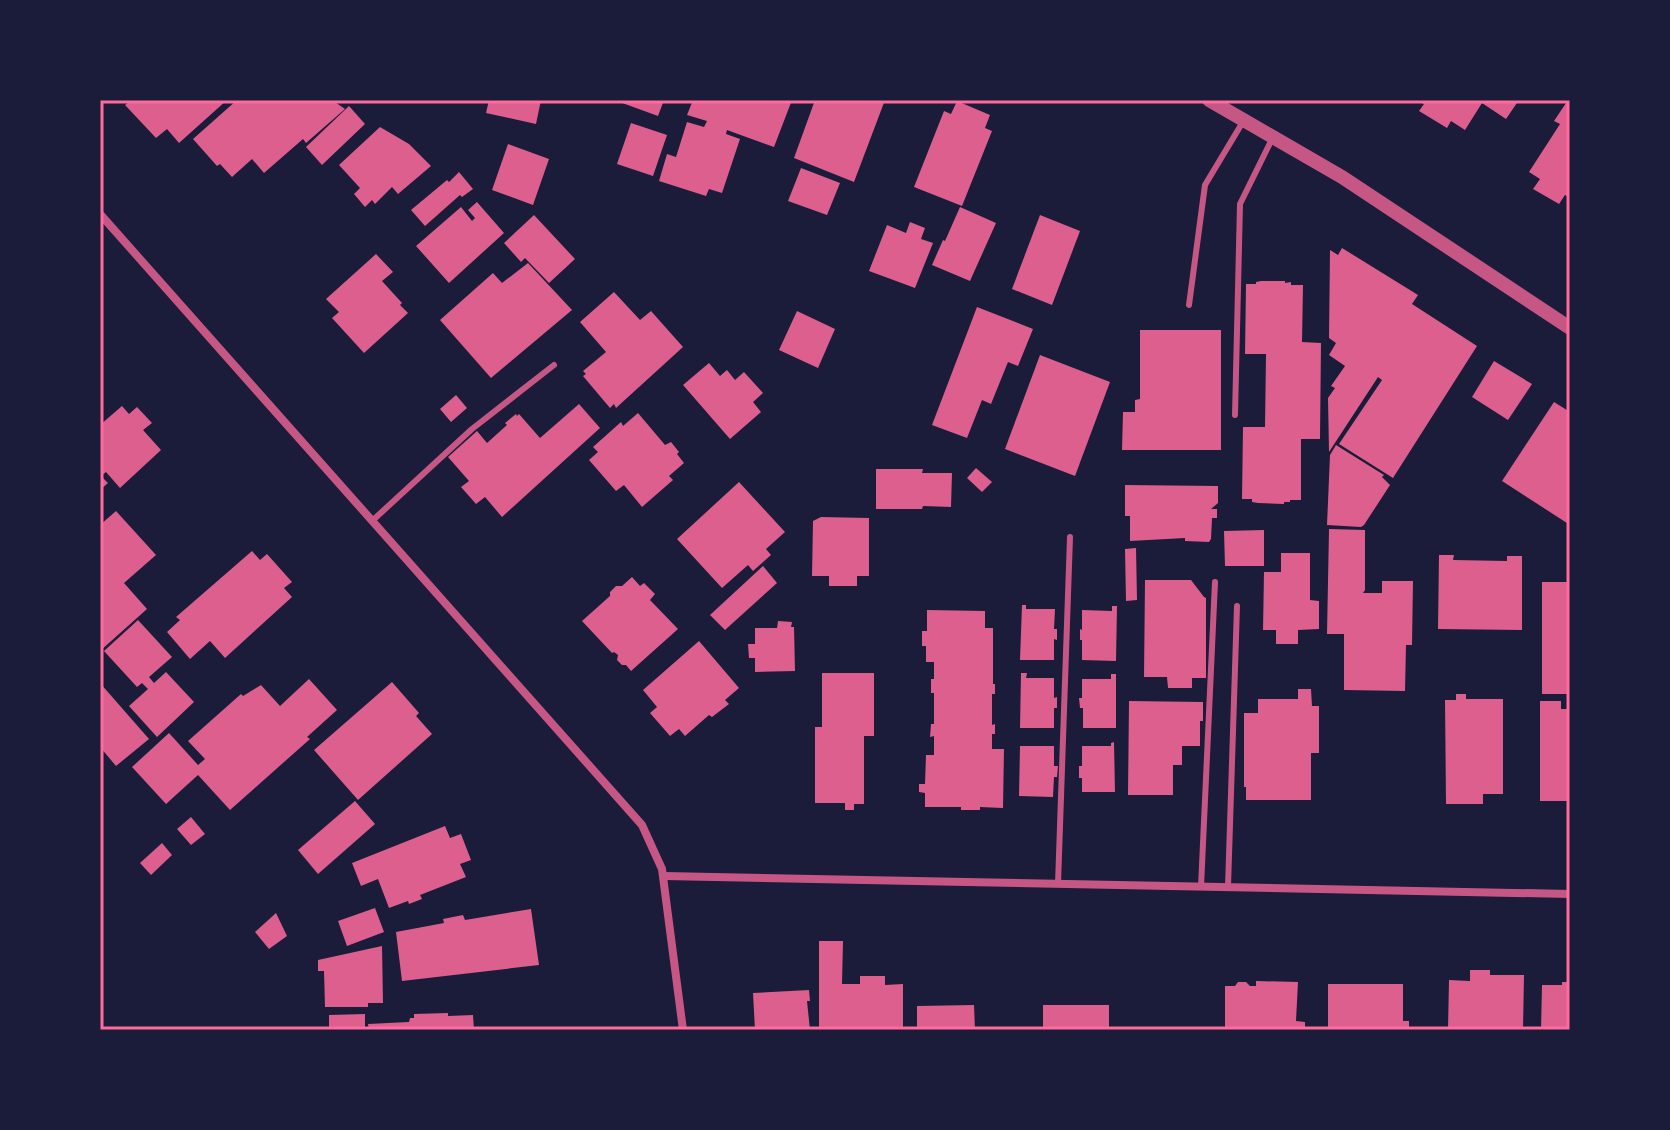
<svg xmlns="http://www.w3.org/2000/svg" width="1670" height="1130" viewBox="0 0 1670 1130" font-family="'Titillium Web',sans-serif">
	<style>
		.building { fill: #dd5f8e }
		.lines { fill: none; stroke-linecap: round; stroke-linejoin: round }
		.service { stroke: #c65784; stroke-width: 6 }
		.minor { stroke: #c65784; stroke-width: 8 }
		.tertiary { stroke: #c65784; stroke-width: 14 }
		.neatline { fill: none; stroke: #ff6b9d; stroke-width: 3 }
	</style>
	<rect width="100%" height="100%" fill="#1b1b3a"/>
	<g class="building">
		<path d="M132 100H227L179 143 167 129 156 138 125 105Z"/>
		<path d="M237 100H332L345 109 306 143 303 139 264 173 252 159 232 177 220 164 217 166 193 139Z"/>
		<path d="M489 100H541L536 124 486 113Z"/>
		<path d="M614 100H664L658 116Z"/>
		<path d="M693 100H792L774 147 727 130 726 134 740 139 722 193 709 189 706 196 659 181 667 154 676 157 687 122 704 127 707 121 687 115Z"/>
		<path d="M815 100H885L854 182 794 158Z"/>
		<path d="M1417 100H1519L1506 119 1482 103 1465 130 1451 121 1447 128 1419 111 1424 104Z"/>
		<path d="M1568 100H1570V198L1565 195 1559 204 1533 189 1540 179 1529 172 1560 124 1554 121Z"/>
		<path d="M957 101 990 115 985 128 992 131 962 206 914 187 944 111 951 114Z"/>
		<path d="M349 106 365 124 322 165 306 147Z"/>
		<path d="M631 123 667 135 653 176 617 164Z"/>
		<path d="M380 127 409 144 431 166 398 194 392 187 375 204 372 200 365 207 354 194 360 188 339 165Z"/>
		<path d="M508 144 549 159 533 205 492 190Z"/>
		<path d="M801 168 840 183 827 215 788 201Z"/>
		<path d="M459 172 473 189 462 197 460 195 425 226 411 210 447 180 449 182Z"/>
		<path d="M477 202 504 233 449 283 416 246 461 207 472 221 475 218 468 210Z"/>
		<path d="M960 207 996 223 970 281 932 265 943 240 945 241Z"/>
		<path d="M534 215 575 259 549 283 525 258 521 262 504 243Z"/>
		<path d="M1040 215 1080 231 1052 305 1012 289Z"/>
		<path d="M910 222 925 228 921 239 933 243 915 288 869 271 887 225 906 233Z"/>
		<path d="M1342 248 1418 295 1412 304 1477 346 1393 478 1339 444 1382 380 1378 377 1329 452 1328 398 1335 388 1331 386 1345 366 1329 355 1336 343 1329 338 1330 250 1338 255Z"/>
		<path d="M376 254 393 272 382 281 402 303 400 305 408 313 364 353 332 318 339 312 326 299Z"/>
		<path d="M528 263 572 310 491 378 440 320 493 273 502 283Z"/>
		<path d="M1261 281H1285V283L1291 282V285H1303L1302 342 1321 343 1320 439H1301V500H1290V502H1284V504L1258 503 1252 502V499H1242L1243 427H1265L1266 354H1245L1246 284H1256V282Z"/>
		<path d="M614 292 640 320 651 311 683 347 616 408 614 404 610 408 583 376 586 374 583 371 606 352 580 322Z"/>
		<path d="M977 307 1033 329 1018 366 1008 362 991 404 982 400 967 438 932 425Z"/>
		<path d="M797 311 835 329 818 368 779 350Z"/>
		<path d="M1140 330H1221V450H1122L1123 412H1135V400L1140 399Z"/>
		<path d="M1040 355 1110 382 1075 476 1005 449Z"/>
		<path d="M1494 361 1532 384 1508 420 1472 397Z"/>
		<path d="M709 363 720 376 727 370 735 380 744 372 763 393 753 402 761 412 730 439 683 385Z"/>
		<path d="M456 395 467 408 451 422 440 409Z"/>
		<path d="M1554 402 1570 412V525L1502 481Z"/>
		<path d="M579 404 600 428 502 517 485 497 476 504 461 487 469 481 448 457 477 431 487 443 507 425 505 423 516 414 517 416 519 414 540 438Z"/>
		<path d="M122 406 129 414 137 407 152 423 143 430 161 450 120 488 106 472 101 476 108 483 100 490V425Z"/>
		<path d="M638 413 665 445 671 442 679 452 677 454 684 463 669 476 673 480 642 507 624 485 616 491 589 460 598 452 593 447 621 422 623 426Z"/>
		<path d="M1336 445 1384 475 1382 477 1390 485 1364 525 1361 527 1327 525 1330 455Z"/>
		<path d="M976 468 992 482 982 492 967 478Z"/>
		<path d="M876 469H923L922 473H952L951 507 923 506 922 509H876Z"/>
		<path d="M739 482 785 532 766 549 771 555 753 571 748 565 722 588 677 539Z"/>
		<path d="M1125 485 1218 486V503L1211 509H1217V518H1212L1211 539 1209 542 1185 541V538L1130 541V516H1125Z"/>
		<path d="M116 511 156 555 124 583 147 609 100 651V525Z"/>
		<path d="M821 517 869 518V576H857V586H829V576H812L813 521Z"/>
		<path d="M1329 529 1365 530V590L1363 593H1382V581H1413L1412 645H1406L1405 691 1344 690V634H1327Z"/>
		<path d="M1264 530V566H1225L1224 531Z"/>
		<path d="M1136 548 1137 600 1126 601 1125 549Z"/>
		<path d="M252 551 260 560 267 554 292 582 284 588 292 597 225 658 210 641 190 659 167 632 180 620 176 617Z"/>
		<path d="M1281 553H1310V600L1319 601V629L1298 630V644H1276V630H1263L1264 572H1281Z"/>
		<path d="M1439 555H1454L1453 560 1507 561V556H1522V630L1438 629Z"/>
		<path d="M763 566 777 583 725 630 710 615Z"/>
		<path d="M632 577 640 586 644 583 655 594 650 600 678 629 631 671 626 665H622L617 660 618 655 614 652 612 653 582 621 610 596V592L616 586H622Z"/>
		<path d="M1145 580H1191L1204 597 1206 598V678H1192V688H1168L1167 677H1144Z"/>
		<rect x="1542" y="582" width="28" height="112"/>
		<path d="M1022 605H1026V609H1055L1054 629H1057V640L1054 639V660H1020Z"/>
		<path d="M1112 606H1117L1116 661 1082 660V640H1080V629L1082 630V610L1112 611Z"/>
		<path d="M927 610 985 611V628H993V684H995V694H992V725L995 724V734H992V749H1004L1003 808 980 807V810H961V807H925V793L919 792V784H925L926 755H934V736L930 737 931 724H934V693H931V679H934V662H926V646H922V631H927Z"/>
		<path d="M138 620 172 657 149 677 154 683 166 672 194 702 157 737 129 706 148 689 142 683 137 687 104 651Z"/>
		<path d="M778 621 792 622 791 627H794L795 671 755 672V658H749L748 644H755V628H777Z"/>
		<path d="M699 641 739 688 725 700 729 704 712 717 709 715 685 736 679 729 670 736 650 713 657 707 643 690Z"/>
		<path d="M822 673H874V736H864V804H854V810H845V803H815V727H822Z"/>
		<path d="M1021 673H1027L1026 678H1054V698L1057 697V708H1054V728H1020Z"/>
		<path d="M1111 674H1116V728H1083V708H1080L1079 698H1082V679H1111Z"/>
		<path d="M309 679 337 710 307 737 310 739 230 810 198 775 166 804 132 767 169 733 198 765 205 759 188 741 241 694 243 696 261 685 280 706Z"/>
		<path d="M392 682 419 713 416 716 432 734 358 800 314 750Z"/>
		<path d="M100 683 149 739 116 766 100 747Z"/>
		<path d="M1298 689H1311L1312 706H1319V753H1311V800H1246V787H1244V713H1258V699H1298Z"/>
		<path d="M1456 694H1466V699H1503V794H1483V804H1446L1445 700H1456Z"/>
		<path d="M1129 701 1203 702V721H1200V746H1182V765H1173V795H1128Z"/>
		<path d="M1540 701H1561V709H1570V801H1540Z"/>
		<path d="M1114 742 1115 792H1082V778H1079V766H1082V746H1111V743Z"/>
		<path d="M1020 746H1054V766H1058L1057 777H1054L1053 797 1019 796Z"/>
		<path d="M355 801 375 824 318 874 298 850Z"/>
		<path d="M191 817 205 834 191 845 177 829Z"/>
		<path d="M445 826 450 838 461 834 471 860 460 864 466 877 420 895 422 899 409 904 408 901 389 908 378 879 361 886 352 863Z"/>
		<path d="M162 843 172 855 151 875 140 863Z"/>
		<path d="M375 908 384 932 347 946 338 921Z"/>
		<path d="M531 909 539 965 402 981 396 932 444 923 443 919 463 915 465 920Z"/>
		<path d="M276 913 287 936 269 949 255 932Z"/>
		<path d="M819 941H843L842 984H860V976H885V985L903 984V1030H819Z"/>
		<path d="M382 946 383 1003H368V1007H325L324 971H318V960Z"/>
		<path d="M1470 970H1490V975H1524L1523 1030H1448L1449 980 1470 981Z"/>
		<path d="M1256 981 1298 982 1296 1021 1305 1022V1030H1225V986H1235L1238 982H1246L1250 986H1256Z"/>
		<path d="M1562 982H1570V1030H1541L1542 985H1562Z"/>
		<path d="M1328 984H1403V1021H1409V1030H1328Z"/>
		<path d="M809 990 810 1001H807L810 1030H755L753 993Z"/>
		<path d="M974 1005 975 1030H917V1006Z"/>
		<rect x="1043" y="1005" width="66" height="25"/>
		<path d="M448 1013V1016L473 1015 474 1030H369L368 1024 409 1022 410 1018H414V1014Z"/>
		<path d="M365 1014V1030H329V1015Z"/>
	</g>
	<g class="lines">
		<g class="service">
			<path d="M1189 305 1205 185 1244 120"/>
			<path d="M1235 415 1240 204 1273 137"/>
			<path d="M372 521 472 429 554 365"/>
			<path d="M1058 884 1070 537"/>
			<path d="M1201 887 1215 582"/>
			<path d="M1228 887 1237 606"/>
		</g>
		<g class="minor">
			<path d="M100 214 642 825 662 869 683 1030"/>
			<path d="M664 876 1570 894"/>
		</g>
		<path class="tertiary" d="M1209 100 1342 177 1570 328"/>
	</g>
	<rect width="1670" height="1130" fill="none" stroke="#1b1b3a" stroke-width="204"/>
	<rect x="102" y="102" width="1466" height="926" class="neatline"/>
</svg>
